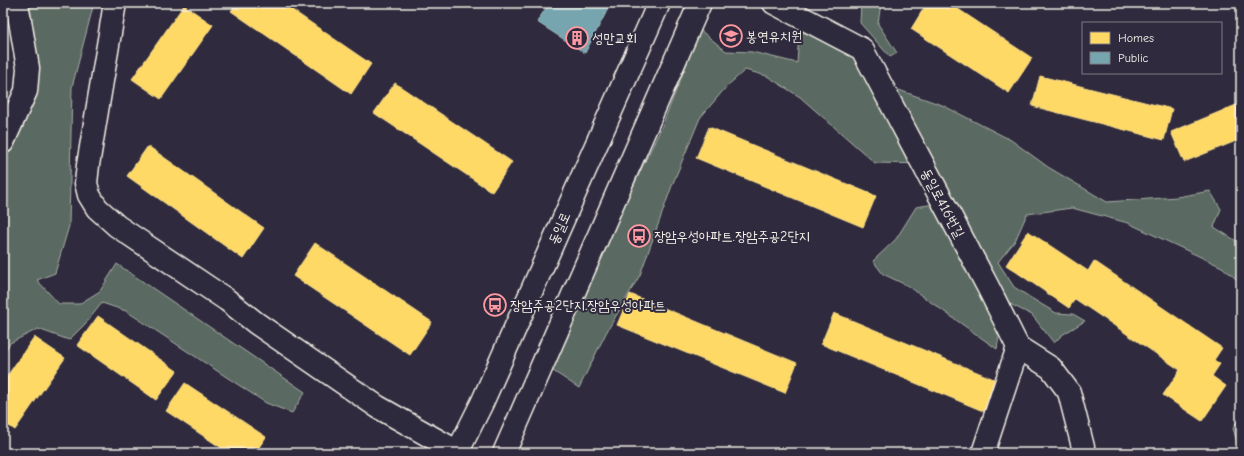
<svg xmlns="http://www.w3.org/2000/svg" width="1244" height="456" viewBox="0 0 1244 456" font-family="'Comic Neue','Poor Story',sans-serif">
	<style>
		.green { fill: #5a6a62; stroke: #a7aea5 }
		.homes { fill: #ffd966; stroke: #fce08d }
		.public { fill: #76a5af; stroke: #9cbcc0 }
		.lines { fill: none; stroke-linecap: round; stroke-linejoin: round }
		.minor-casing { stroke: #f4f1e8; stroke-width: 25 }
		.minor { stroke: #2f2a3d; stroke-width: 22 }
		.labels { text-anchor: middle; stroke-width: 4; stroke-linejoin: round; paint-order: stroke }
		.poi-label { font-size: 14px; fill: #f4f1e8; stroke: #2f2a3d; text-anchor: start }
		.street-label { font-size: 14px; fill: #f4f1e8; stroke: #2f2a3d }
	</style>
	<rect width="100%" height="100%" fill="#2f2a3d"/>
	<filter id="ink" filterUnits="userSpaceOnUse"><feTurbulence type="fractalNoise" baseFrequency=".025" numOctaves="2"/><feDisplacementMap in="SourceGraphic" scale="8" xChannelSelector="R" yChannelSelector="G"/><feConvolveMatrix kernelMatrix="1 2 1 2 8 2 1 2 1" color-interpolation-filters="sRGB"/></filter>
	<g filter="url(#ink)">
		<g class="green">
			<path d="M26 3H94L72 87 69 226 55 273 37 280 59 304H79L100 291 117 264 305 392 292 413 266 403 126 311 102 303 86 323 69 340 38 329 10 343 3 354V161L33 95Z"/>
			<path d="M861 3H881L878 24 897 53 890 57 860 23Z"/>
			<path d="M700 30 726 51 752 52 797 63 799 32 865 42 893 88 942 105 1011 140 1048 167 1107 202 1177 197 1210 191 1221 209 1214 227 1241 244V283L1222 267 1128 223 1072 208 1027 214 1015 241 998 262 1014 287 1036 301 1056 313 1073 314 1085 321 1062 335 1054 343 1032 315 1010 304 1000 330 997 349 908 286 883 274 873 261 896 239 916 207 952 201 926 164 875 163 800 97 767 76 745 70 727 86 700 118 673 183 640 275 606 333 579 388 550 369 607 241 662 126Z"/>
			<path d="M1241 415V453H1240L1233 428Z"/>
		</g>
		<g class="homes">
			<path d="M237 3H282L371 64 351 94 231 11Z"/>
			<path d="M927 3H949L1032 58 1009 93 911 29Z"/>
			<path d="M184 5 213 25 161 99 132 79Z"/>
			<path d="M1040 76 1172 109 1164 140 1032 106Z"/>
			<path d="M395 83 512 162 492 192 374 113Z"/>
			<path d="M1241 103V139L1184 162 1171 132Z"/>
			<path d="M709 127 876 196 863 227 696 158Z"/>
			<path d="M148 146 264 228 243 259 127 176Z"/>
			<path d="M1028 231 1088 271 1094 261 1222 348 1214 360 1220 364 1212 376 1226 386 1202 421 1163 395 1180 370 1075 299 1069 308 1006 265Z"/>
			<path d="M315 243 432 322 410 355 293 276Z"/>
			<path d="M630 294 797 363 785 393 617 325Z"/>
			<path d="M834 313 1001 382 988 413 821 344Z"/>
			<path d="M98 316 177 371 156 400 77 345Z"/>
			<path d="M34 337 65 358 15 430 3 422V382Z"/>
			<path d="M185 383 266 437 255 453H229L166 411Z"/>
		</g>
		<path class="public" d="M549 3H611L585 53 537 22Z"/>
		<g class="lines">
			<g class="minor-casing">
				<g id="minor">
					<path d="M115 3 88 165 86 183 89 195 97 208 117 226 227 300 256 323 378 407 458 452"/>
					<path d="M774 3 862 49 988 287 1018 347 983 453"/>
					<path d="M3 142 26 91 28 68 17 3"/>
					<path d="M1018 347 1051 368 1069 392 1083 447 1082 453"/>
					<path d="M457 453 482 403 659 3"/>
					<path d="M504 453 700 3"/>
				</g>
			</g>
			<use href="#minor" class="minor"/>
		</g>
	</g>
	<defs>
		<g id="school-ring" transform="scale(1.15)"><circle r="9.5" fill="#2f2a3d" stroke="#ff9aa2" stroke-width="1.5"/><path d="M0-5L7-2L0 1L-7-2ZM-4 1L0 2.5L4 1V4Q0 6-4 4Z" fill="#ff9aa2"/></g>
		<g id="building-ring" transform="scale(1.15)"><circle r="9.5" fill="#2f2a3d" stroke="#ff9aa2" stroke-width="1.5"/><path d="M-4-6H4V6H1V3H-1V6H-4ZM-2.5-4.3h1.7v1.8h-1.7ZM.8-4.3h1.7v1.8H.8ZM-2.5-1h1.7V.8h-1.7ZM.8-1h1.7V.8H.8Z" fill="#ff9aa2"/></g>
		<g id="bus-ring" transform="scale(1.15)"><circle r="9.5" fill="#2f2a3d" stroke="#ff9aa2" stroke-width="1.5"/><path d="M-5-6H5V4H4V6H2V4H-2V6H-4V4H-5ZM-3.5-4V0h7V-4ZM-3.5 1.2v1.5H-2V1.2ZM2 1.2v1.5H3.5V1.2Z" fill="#ff9aa2"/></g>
	</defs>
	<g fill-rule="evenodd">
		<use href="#school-ring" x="731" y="36"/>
		<use href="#building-ring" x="577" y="38"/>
		<use href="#bus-ring" x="639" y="236"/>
		<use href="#bus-ring" x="495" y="305"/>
	</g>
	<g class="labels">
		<g class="poi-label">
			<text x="746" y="41">봉연유치원</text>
			<text x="592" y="43">성만교회</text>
			<text x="654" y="241">장암우성아파트.장암주공2단지</text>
			<text x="510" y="310">장암주공2단지.장암우성아파트</text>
		</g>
		<g class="street-label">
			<text transform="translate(943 203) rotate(62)" y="5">동일로416번길</text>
			<text transform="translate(559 228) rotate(-66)" y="5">동일로</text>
		</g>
	</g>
	<rect width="1244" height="456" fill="none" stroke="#2f2a3d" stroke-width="16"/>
	<rect x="8" y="8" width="1228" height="440" fill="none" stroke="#f4f1e8" stroke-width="1.5" filter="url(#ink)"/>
	<rect x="1082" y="22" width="140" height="52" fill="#2f2a3d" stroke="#7e7a81"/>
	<rect x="1090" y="32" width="20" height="12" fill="#ffd966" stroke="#7e7a81"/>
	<text x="1118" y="42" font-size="12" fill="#f4f1e8">Homes</text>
	<rect x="1090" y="52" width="20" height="12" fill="#76a5af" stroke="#7e7a81"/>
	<text x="1118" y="62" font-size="12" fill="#f4f1e8">Public</text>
</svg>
